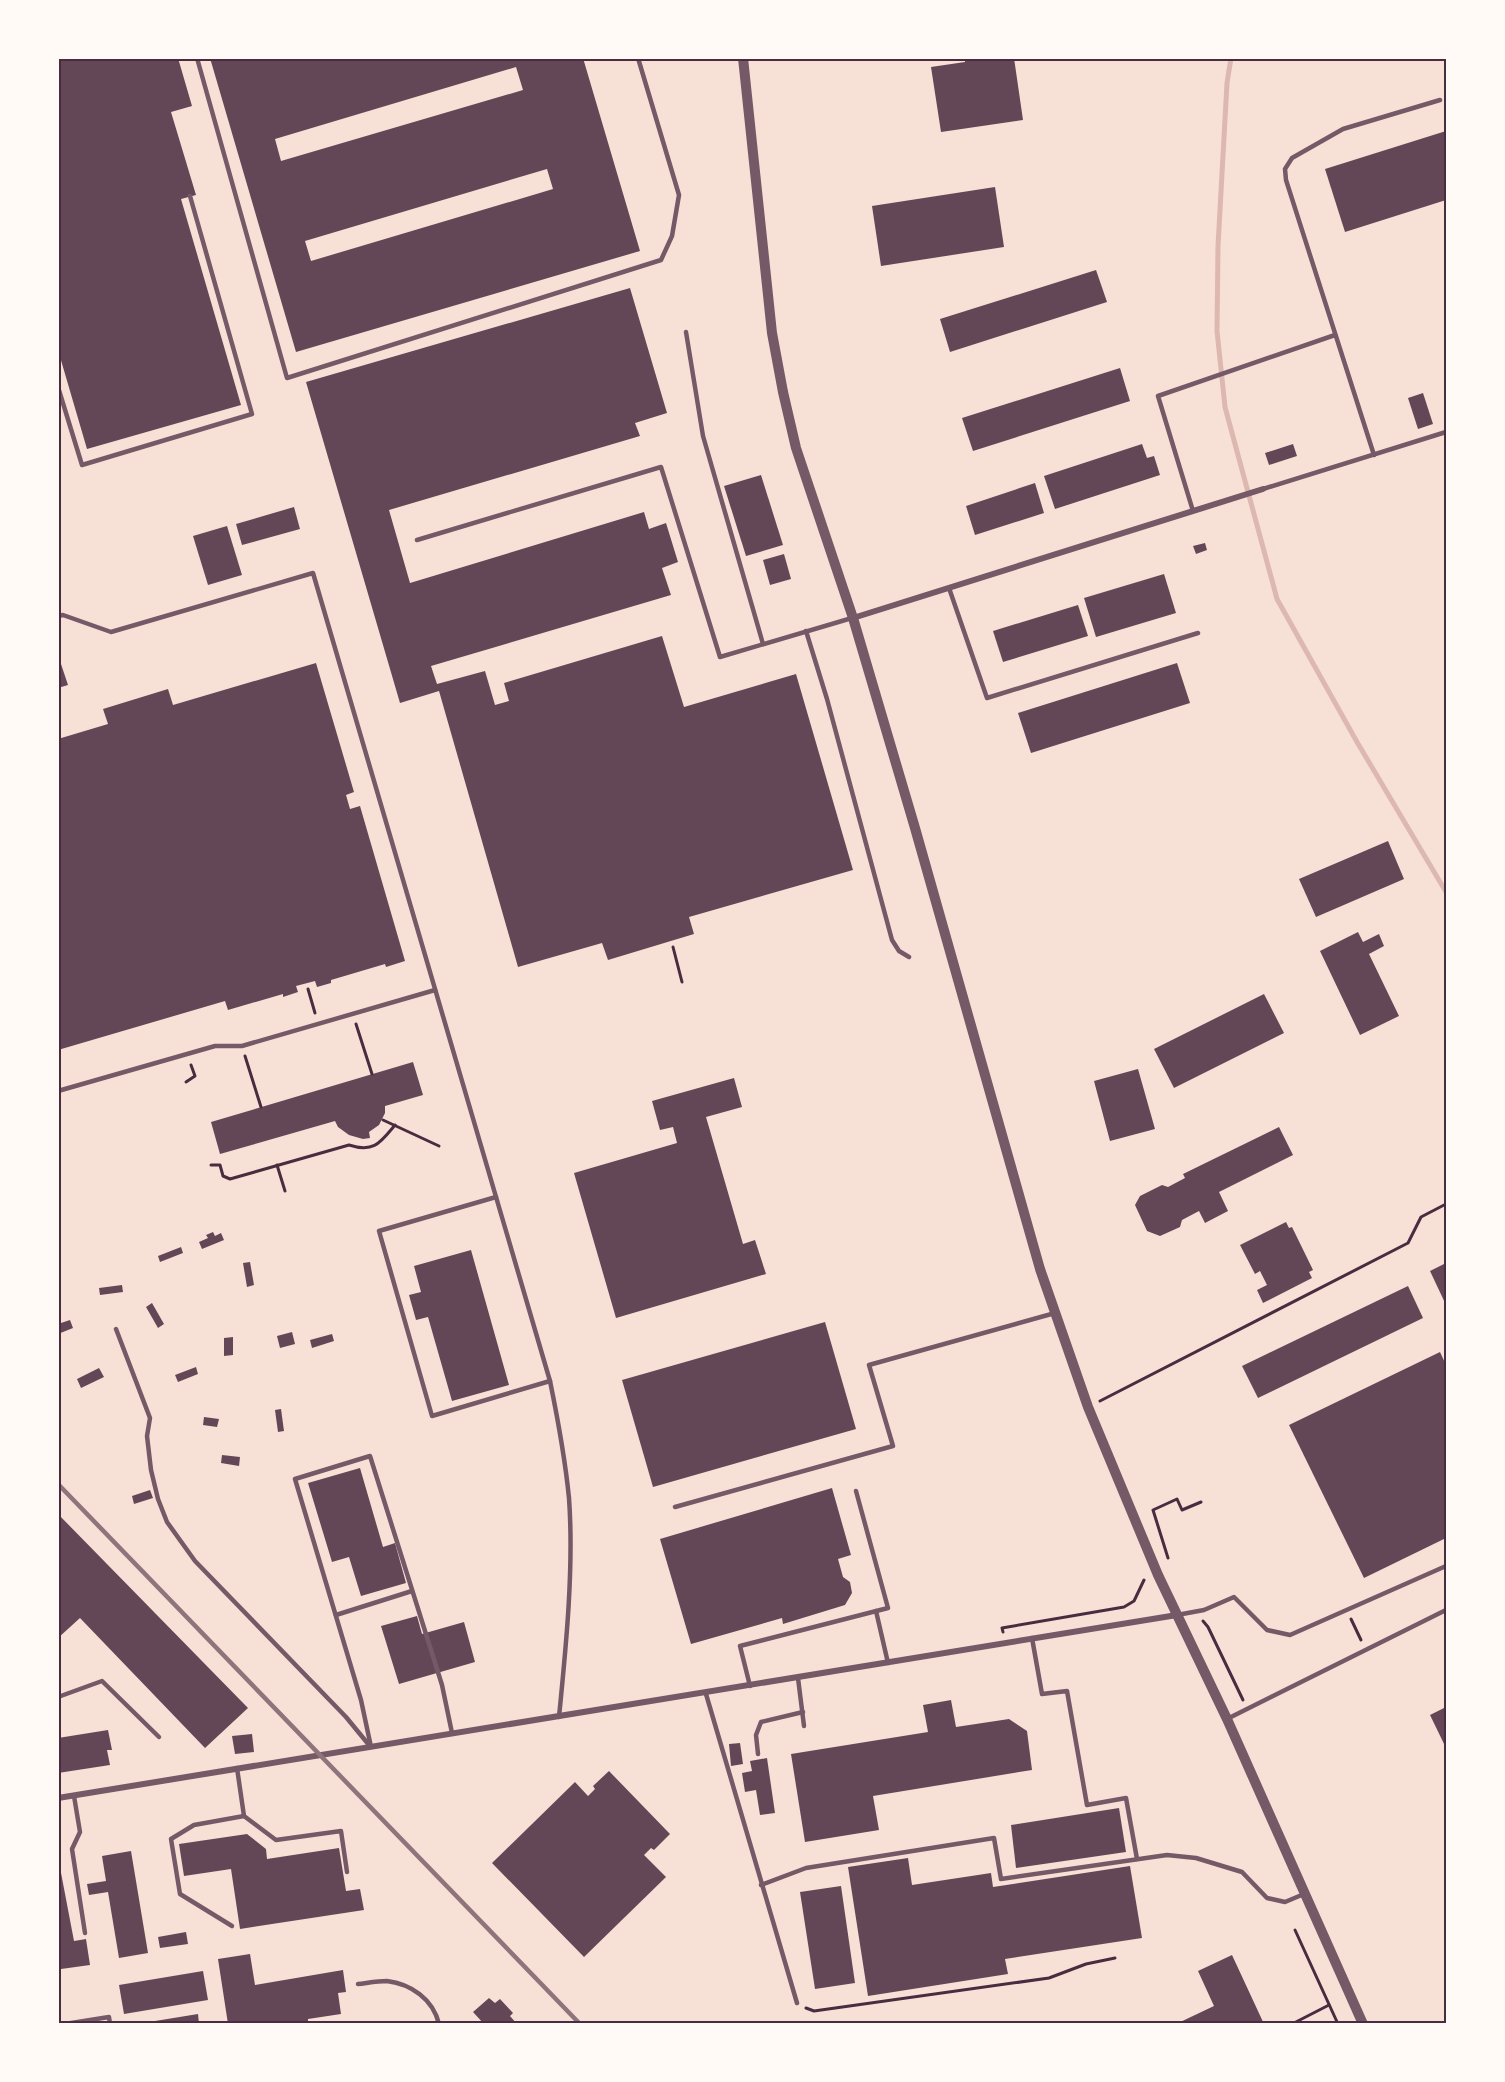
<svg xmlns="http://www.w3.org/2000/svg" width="1505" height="2082" viewBox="0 0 1505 2082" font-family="'IBM Plex Serif',serif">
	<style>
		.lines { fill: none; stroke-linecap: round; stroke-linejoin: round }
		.stream { stroke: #dcb8b0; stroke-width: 5 }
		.building { fill: #644757; fill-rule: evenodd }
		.path { stroke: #4a2c40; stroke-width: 3 }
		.service { stroke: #755966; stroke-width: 4.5 }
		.minor { stroke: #755966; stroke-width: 6 }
		.tertiary { stroke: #755966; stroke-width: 10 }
		.rail { stroke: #8f747c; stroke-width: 4.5 }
		.neatline { fill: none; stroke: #4a2c40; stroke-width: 2 }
	</style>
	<rect width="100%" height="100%" fill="#f7e1d7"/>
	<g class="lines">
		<path class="stream" d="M1231 58 1227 83 1218 246 1217 331 1225 407 1277 599 1357 742 1446 892"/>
	</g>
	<g class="building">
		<path d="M71 58H178L192 106 171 112 196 195 181 199 241 405 87 449 58 350V62Z"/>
		<path d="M210 58H583L640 251 296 352ZM516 67 523 90 281 161 275 139ZM547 169 553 189 311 261 305 241Z"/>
		<path d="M965 58H1014L1023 120 941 132 931 67 965 62Z"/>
		<path d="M1446 131V200L1345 232 1325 169Z"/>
		<path d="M995 187 1004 247 881 266 872 206Z"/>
		<path d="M1096 270 1107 302 950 352 940 319Z"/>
		<path d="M630 288 667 413 635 423 640 436 389 510 410 583 644 512 649 529 666 523 678 562 662 568 671 595 431 666 437 684 485 671 495 705 509 701 504 683 662 636 684 707 796 674 853 870 689 917 694 934 608 960 602 943 518 967 439 691 400 703 306 382Z"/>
		<path d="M1120 368 1130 401 973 451 962 418Z"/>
		<path d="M1423 393 1433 424 1418 429 1408 398Z"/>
		<path d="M1142 444 1147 458 1154 456 1160 475 1055 509 1044 476Z"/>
		<path d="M1293 444 1297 456 1269 465 1265 453Z"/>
		<path d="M761 475 783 545 746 556 724 486Z"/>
		<path d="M1035 483 1044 513 975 535 966 506Z"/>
		<path d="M294 507 300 529 242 545 236 524Z"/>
		<path d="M227 526 242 575 208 585 193 536Z"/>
		<path d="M1205 543 1207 550 1196 554 1193 546Z"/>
		<path d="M784 554 791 579 770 585 763 560Z"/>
		<path d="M1164 574 1176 613 1096 637 1084 598Z"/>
		<path d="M1078 605 1088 636 1003 662 993 631Z"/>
		<path d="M58 655 68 685 58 688Z"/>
		<path d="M316 663 354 792 346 795 350 809 360 806 405 961 386 967 385 964 331 980V983L317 987 315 981 296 986 298 992 283 997V994L228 1010 225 1001 58 1050V739L108 724 103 709 168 689 173 705Z"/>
		<path d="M1177 663 1190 703 1031 753 1018 713Z"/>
		<path d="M1388 841 1404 879 1316 917 1299 879Z"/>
		<path d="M1358 932 1363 942 1379 934 1384 946 1369 954 1399 1016 1360 1035 1320 951Z"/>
		<path d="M1264 994 1284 1033 1174 1088 1154 1049Z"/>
		<path d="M413 1062 423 1095 385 1106V1113L379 1125 369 1132 370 1138 363 1139 349 1135 338 1127 335 1121 220 1154 211 1122Z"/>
		<path d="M1138 1069 1155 1129 1110 1141 1094 1081Z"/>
		<path d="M734 1078 742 1107 706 1117 743 1244 755 1240 766 1274 616 1318 574 1173 677 1143 673 1127 660 1130 652 1101Z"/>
		<path d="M1279 1127 1293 1155 1219 1192 1228 1211 1205 1223 1199 1211 1182 1220 1180 1227 1160 1236 1147 1231 1135 1205 1140 1196 1162 1185 1168 1187 1185 1178 1183 1174Z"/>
		<path d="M1286 1222 1289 1228 1292 1227 1313 1270 1309 1272 1312 1278 1263 1303 1257 1290 1267 1285 1260 1271 1255 1274 1240 1245Z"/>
		<path d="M213 1232 215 1236 221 1233 224 1240 202 1249 199 1242 208 1238 206 1235Z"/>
		<path d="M181 1247 183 1253 160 1262 158 1256Z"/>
		<path d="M471 1250 509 1385 452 1401 428 1317 416 1320 409 1295 421 1292 414 1266Z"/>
		<path d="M250 1262 254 1285 247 1287 243 1263Z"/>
		<path d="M1446 1263V1305L1430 1271Z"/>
		<path d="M122 1285 123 1292 100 1295 99 1288Z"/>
		<path d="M1408 1286 1423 1318 1258 1398 1242 1366Z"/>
		<path d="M152 1303 164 1324 158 1328 146 1307Z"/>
		<path d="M70 1320 73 1328 58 1334V1324Z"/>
		<path d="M825 1322 856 1429 653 1487 622 1380Z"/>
		<path d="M292 1332 295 1344 280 1348 277 1336Z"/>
		<path d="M332 1334 334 1341 312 1348 310 1340Z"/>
		<path d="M233 1337V1355L224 1356V1338Z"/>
		<path d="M1440 1352 1446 1365V1538L1364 1578 1289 1425Z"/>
		<path d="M196 1367 198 1374 178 1382 175 1375Z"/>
		<path d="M99 1368 104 1377 81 1388 77 1379Z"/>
		<path d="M281 1409 284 1431 278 1432 275 1410Z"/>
		<path d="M204 1417 219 1419 217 1427 203 1425Z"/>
		<path d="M222 1455 240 1457 239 1466 221 1463Z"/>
		<path d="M360 1468 383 1547 395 1543 406 1583 361 1596 349 1557 332 1562 308 1483Z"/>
		<path d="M832 1488 851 1555 838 1559 843 1577 850 1582 852 1593 845 1605 783 1624 782 1618 691 1644 660 1539Z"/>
		<path d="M150 1490 153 1498 134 1504 132 1496Z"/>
		<path d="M58 1514 248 1708 205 1748 80 1618 58 1638Z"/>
		<path d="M417 1616 422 1634 464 1622 475 1662 399 1684 381 1626Z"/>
		<path d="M951 1700 956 1727 1009 1719 1027 1731 1032 1770 873 1796 879 1830 805 1842 791 1754 928 1732 923 1705Z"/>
		<path d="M1446 1707V1748L1430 1715Z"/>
		<path d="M108 1730 112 1750H107L110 1765 58 1773V1738Z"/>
		<path d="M252 1734 254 1752 235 1754 232 1736Z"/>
		<path d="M740 1743 743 1764 731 1766 729 1744Z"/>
		<path d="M767 1758 775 1813 760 1815 756 1790 745 1792 742 1773 752 1771 750 1761Z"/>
		<path d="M609 1771 670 1834 654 1850 651 1848 644 1855 666 1877 584 1957 492 1863 575 1782 588 1796 595 1789 593 1786Z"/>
		<path d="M1119 1808 1126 1852 1016 1868 1011 1825Z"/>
		<path d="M247 1834 266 1849 267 1859 339 1848 346 1891 360 1889 364 1910 240 1929 231 1869 184 1876 179 1844Z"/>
		<path d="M131 1851 148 1953 119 1958 108 1892 89 1895 87 1884 106 1881 102 1856Z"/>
		<path d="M58 1857 74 1941 86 1939 90 1965 61 1969 58 1957Z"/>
		<path d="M908 1858 912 1885 991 1873 993 1887 1130 1866 1142 1938 1005 1959 1008 1974 868 1996 848 1867Z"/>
		<path d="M841 1886 855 1983 815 1989 800 1892Z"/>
		<path d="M186 1932 188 1944 160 1948 158 1937Z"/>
		<path d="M250 1954 255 1985 343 1970 346 1992 338 1993 341 2014 308 2019V2024H228L218 1959Z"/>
		<path d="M1232 1955 1264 2024H1176L1214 2006 1198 1971Z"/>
		<path d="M203 1971 208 2000 124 2014 119 1985Z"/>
		<path d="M489 1998 495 2003 500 1999 513 2013 510 2016 517 2024H484L473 2012Z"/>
		<path d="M198 2014 199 2024H155V2021Z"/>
	</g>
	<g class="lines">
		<g class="path">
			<path d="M673 947 682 982"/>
			<path d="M308 989 315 1013"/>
			<path d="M356 1024 372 1074"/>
			<path d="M245 1056 261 1107"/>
			<path d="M186 1082 195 1076 191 1065"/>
			<path d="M383 1120 439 1146"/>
			<path d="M58 1137H59"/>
			<path d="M211 1165H220L223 1176 230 1179 349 1145C374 1153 380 1143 395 1125"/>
			<path d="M277 1165 285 1191"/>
			<path d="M1100 1401 1408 1243 1421 1217 1446 1204"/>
			<path d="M1168 1558 1153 1510 1177 1499 1182 1510 1201 1502"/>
			<path d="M1351 1619 1361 1640"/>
			<path d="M1203 1621 1208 1627 1243 1700"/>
			<path d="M1003 1632 1002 1628 1124 1607 1134 1601 1144 1580"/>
			<path d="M1295 1930 1338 2024"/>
			<path d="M806 2008 814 2011 1049 1978 1086 1964 1115 1958"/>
			<path d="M1292 2024 1329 2005"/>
		</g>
		<g class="service">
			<path d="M197 58 287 378 661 260 672 236 679 195 638 58"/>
			<path d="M686 332 703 436 763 644"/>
			<path d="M58 387 82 465 252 414 190 196"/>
			<path d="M1374 455 1286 180 1285 169 1292 158 1343 129 1440 100"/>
			<path d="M1263 489 1446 432"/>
			<path d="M1193 511 1158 396 1335 335"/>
			<path d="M417 540 661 467 720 657 852 618"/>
			<path d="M949 588 987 698 1198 633"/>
			<path d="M58 616 63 615 111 632 313 573 550 1381C558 1420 565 1458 569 1498 574 1568 566 1647 559 1717"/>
			<path d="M806 631 827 699 892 940 899 951 909 957"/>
			<path d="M58 1091 215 1046H242L435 990"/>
			<path d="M496 1197 379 1231 432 1416 550 1381"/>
			<path d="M116 1329 150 1418 147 1436 151 1470 158 1499 167 1522 195 1561 346 1717 369 1745"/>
			<path d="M675 1507 893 1446 869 1365 1055 1313"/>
			<path d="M876 1611 888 1663"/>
			<path d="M336 1615 412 1591"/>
			<path d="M1177 1615 1204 1610 1234 1597 1267 1630 1290 1635 1446 1566"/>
			<path d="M1032 1638 1042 1694 1067 1691 1087 1805 1126 1798 1137 1859"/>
			<path d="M798 1678 804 1726"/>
			<path d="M750 1686 740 1646 888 1608 856 1491"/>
			<path d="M706 1694 797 2003"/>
			<path d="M58 1697 102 1681 159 1737"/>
			<path d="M1227 1719 1446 1610"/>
			<path d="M371 1747 361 1700 295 1479 370 1456 442 1685 452 1733"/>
			<path d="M758 1754 756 1735 761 1722 803 1712"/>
			<path d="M237 1768 244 1816 276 1840 341 1831 347 1872"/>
			<path d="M74 1796 80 1832 72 1849 85 1933"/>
			<path d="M761 1885 806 1868 994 1838 1001 1879 1167 1855 1196 1858 1242 1872 1267 1898 1285 1902 1304 1894"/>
			<path d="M232 1926 180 1894 171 1839 194 1825 244 1816"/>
			<path d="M358 1984C367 1983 377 1981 387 1981 411 1984 433 1999 439 2024"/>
			<path d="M65 2024 109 2017 110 2024"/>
		</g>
		<g class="minor">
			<path d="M853 618 1263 489"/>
			<path d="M58 1798 1177 1615"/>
		</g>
		<path class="tertiary" d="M743 58 772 333 783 392 796 448 853 618 915 828 1040 1269 1088 1407 1158 1575 1227 1719 1363 2024"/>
		<path class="rail" d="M58 1484 580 2024"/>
	</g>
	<rect width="1505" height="2082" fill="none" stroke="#fffaf5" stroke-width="120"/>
	<rect x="60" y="60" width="1385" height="1962" class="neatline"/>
</svg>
